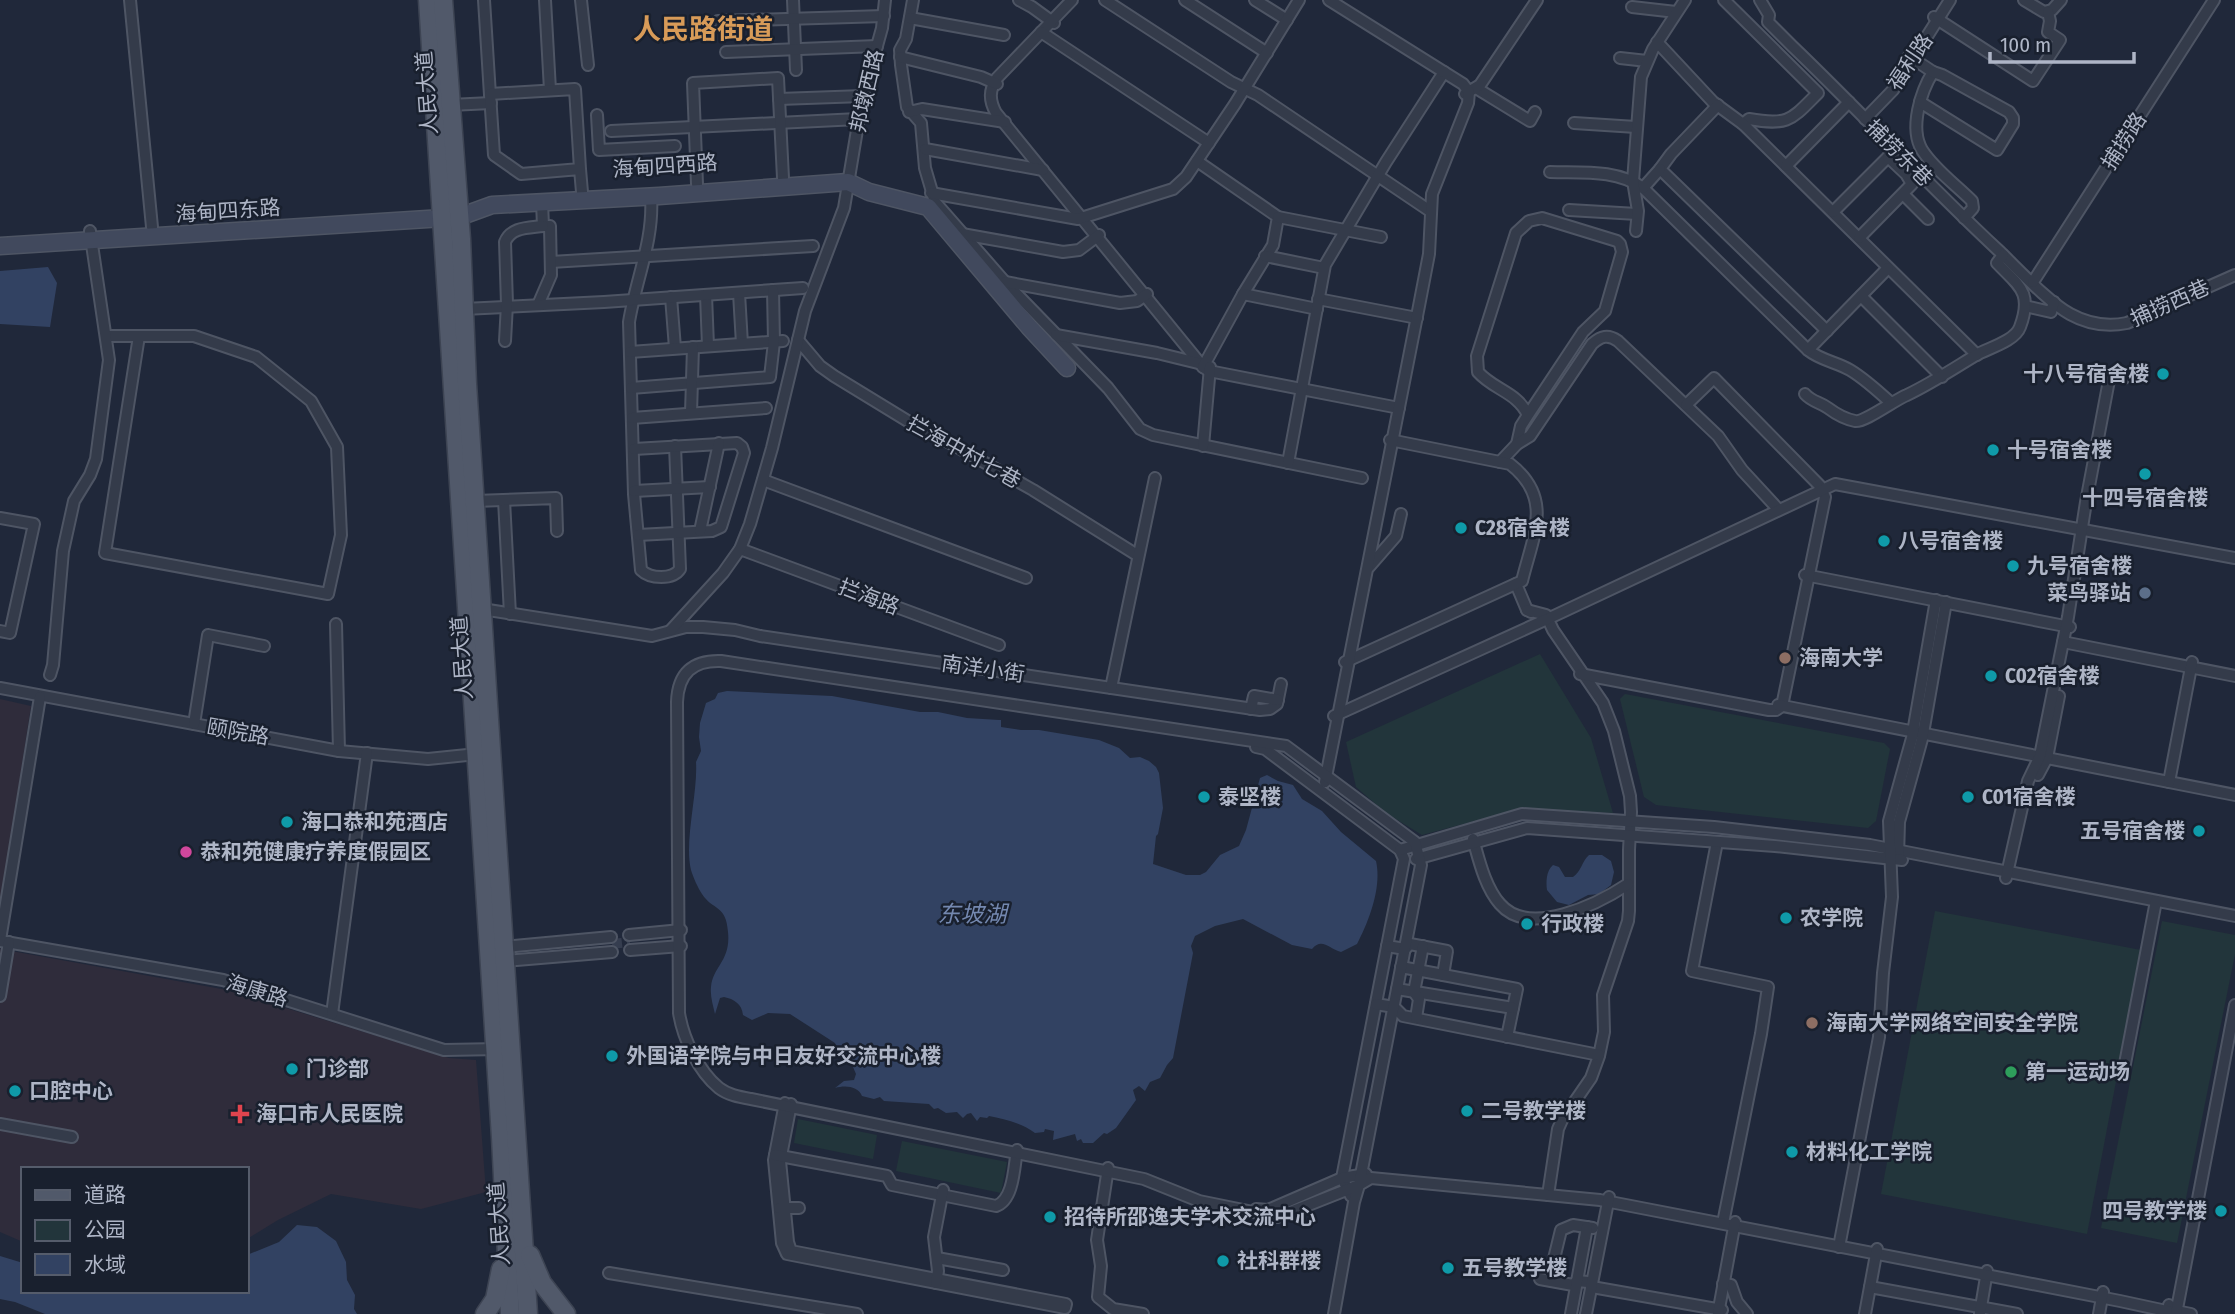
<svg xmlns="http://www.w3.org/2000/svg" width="2235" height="1314" viewBox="0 0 2235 1314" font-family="'Fira Sans Condensed','Noto Sans SC',sans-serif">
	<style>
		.medical { fill: #2f2c3b }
		.green { fill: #22353b }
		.water { fill: #324262 }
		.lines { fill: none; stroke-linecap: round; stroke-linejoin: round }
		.street-tunnel { stroke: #353d4f; stroke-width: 10; stroke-dasharray: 10 5; stroke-linecap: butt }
		.street-casing { stroke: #4e5564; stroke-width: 14 }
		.secondary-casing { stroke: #4e5564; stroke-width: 19 }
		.primary-casing { stroke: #3d4453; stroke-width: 21 }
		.street { stroke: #343b4a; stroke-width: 10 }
		.secondary { stroke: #41495d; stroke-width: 16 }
		.primary { stroke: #51596a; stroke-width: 18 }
		.culture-dot { fill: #0f9aa8; stroke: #19202e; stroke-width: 2.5 }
		.service-dot { fill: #5c6f8a; stroke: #19202e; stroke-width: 2.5 }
		.education-dot { fill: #8d6e63; stroke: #19202e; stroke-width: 2.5 }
		.hotel-dot { fill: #d1479c; stroke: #19202e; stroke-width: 2.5 }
		.leisure-dot { fill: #2e9e5b; stroke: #19202e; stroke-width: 2.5 }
		.health-dot { fill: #e0444e; stroke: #19202e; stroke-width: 2.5 }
		.labels { text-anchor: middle; stroke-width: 5; stroke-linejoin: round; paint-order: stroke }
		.street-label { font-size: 21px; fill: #aeb5c6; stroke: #19202e }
		.poi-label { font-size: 21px; font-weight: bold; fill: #aeb5c6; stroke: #19202e; text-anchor: start }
		.water-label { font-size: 23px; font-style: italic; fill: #7488b0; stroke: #19202e }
		.district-label { font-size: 28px; font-weight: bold; fill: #d89b58; stroke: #19202e }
	</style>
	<rect width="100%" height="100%" fill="#20283a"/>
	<g class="medical">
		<path d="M0 699 31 706 0 909Z"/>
		<path d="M0 949 227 990 449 1058 476 1060 486 1192 421 1209 331 1194 278 1220 247 1239V1169H23V1242L0 1232Z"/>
	</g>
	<g class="green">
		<path d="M1540 654 1591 738 1613 813 1520 809 1422 835 1386 813 1356 787 1346 742Z"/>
		<path d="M1625 694 1884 743 1890 749 1876 821 1868 828 1656 805 1644 797 1620 699Z"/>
		<path d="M1935 911 2141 950 2087 1234 1881 1194Z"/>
		<path d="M2162 921 2235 935V954L2177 1243 2101 1228Z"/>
		<path d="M798 1119 877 1135 873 1159 794 1143Z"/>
		<path d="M902 1141 1007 1162 1001 1193 896 1171Z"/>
	</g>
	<g class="water">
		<path d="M48 267 57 283 50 327 0 324V271Z"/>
		<path d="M727 691 832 696 920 712H938L967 718 999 720H1001V727L1021 730H1039L1099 740 1119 748 1130 758 1140 757 1149 761 1156 767 1159 773 1163 808 1158 834 1156 836 1153 864 1186 875H1200L1206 872 1220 855 1239 846 1246 830 1260 778 1267 775 1278 781 1293 785 1302 799 1322 811 1341 832 1376 861C1382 887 1369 921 1357 944L1341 952C1329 949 1322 937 1312 949L1292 945 1243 919 1215 926 1195 936 1191 946 1193 953 1173 1058 1167 1065 1160 1078 1150 1082 1145 1091 1139 1086 1133 1090 1136 1100 1116 1128 1107 1134 1104 1133 1093 1143H1083L1081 1139 1077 1141 1075 1134 1053 1140 1054 1131 1045 1129 1044 1132 1035 1133C1022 1123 1005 1119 989 1116L987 1118 980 1117 977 1121 971 1113 967 1114 963 1118 957 1112 946 1113 938 1108 934 1109 929 1104 884 1101 880 1097 874 1099 862 1096C858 1086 845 1085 835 1088L844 1081 854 1080 856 1074 850 1060 837 1048 835 1043 790 1014 768 1013 752 1020 743 1015C742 1004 734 999 724 997L720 998 715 1014C713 1005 710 996 711 987 713 966 731 961 728 932 726 904 713 911 702 894 698 888 693 877 691 870 684 841 698 793 696 762L701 751 699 737 700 723 706 703 715 699 718 693Z"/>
		<path d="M1589 855H1602L1611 861 1614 872 1611 885 1599 894 1588 895 1569 905 1557 902 1547 890C1546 882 1546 871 1553 865L1559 867 1565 877H1573C1581 872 1582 861 1589 855Z"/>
		<path d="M297 1225 317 1227 336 1241 346 1262 347 1280 355 1295 354 1309 357 1314H45L15 1302 0 1299V1256L23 1263V1291H247V1255L279 1242Z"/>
	</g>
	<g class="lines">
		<path class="street-tunnel" d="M612 944 630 942"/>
		<g class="street-casing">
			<g id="street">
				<path d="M130 0 152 227"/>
				<path d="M484 0 490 95"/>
				<path d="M545 0 550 90"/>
				<path d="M581 0 588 65"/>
				<path d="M793 0 796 70"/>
				<path d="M913 0 906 39 900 50 901 65 907 107 921 123 925 168 935 202 1005 282 1108 388 1140 429 1153 435 1362 478"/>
				<path d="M1019 0 1032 7 1054 23"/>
				<path d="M1072 0 997 78C989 90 989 100 996 113L1203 367 1209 371 1399 408"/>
				<path d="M1105 0 1231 82 1258 95 1430 211"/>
				<path d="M1185 0 1267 53"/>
				<path d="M1255 0 1287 20"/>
				<path d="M1724 0 1818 93C1791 120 1789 126 1749 119L1743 124"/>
				<path d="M1760 0 1769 15 1768 22 1792 46C1862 113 1927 184 1998 250 2017 268 2048 302 2070 314 2088 324 2107 327 2127 323L2235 275"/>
				<path d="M2024 0 2044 12 2052 10 2061 0"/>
				<path d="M1632 7 1676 12"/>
				<path d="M1934 17 2033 81 2060 40 2048 32 2050 21 2048 12"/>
				<path d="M910 18 1004 35"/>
				<path d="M718 21 884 16"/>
				<path d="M1041 32 1209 143"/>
				<path d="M1657 42 1713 102 1743 124 1977 355"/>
				<path d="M726 52 877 46"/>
				<path d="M1909 56 1933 72C1921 91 1909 128 1922 150 1934 169 1956 185 1972 201L1973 208 1964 218"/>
				<path d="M900 57 981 77 997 84"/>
				<path d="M1620 58 1647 61"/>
				<path d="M1476 88 1530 121 1535 112"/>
				<path d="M1465 94 1480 85 1537 0"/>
				<path d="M779 99 863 96"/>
				<path d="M1920 102 1997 150 2013 124V118L2009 112 1942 75 1933 72"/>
				<path d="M450 105 491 103"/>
				<path d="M1718 105 1671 154 1660 169 1827 331"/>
				<path d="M909 112 922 109 1005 122"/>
				<path d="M597 115 599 150 675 146"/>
				<path d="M1865 119 1893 90 1950 0"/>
				<path d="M1574 123 1636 127"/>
				<path d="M611 131 858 119"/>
				<path d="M925 149 1043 170"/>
				<path d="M1197 161 1278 217 1273 245 1243 294"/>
				<path d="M1786 166 1849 102"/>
				<path d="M580 169 575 89 490 94 494 155 521 174 580 169 582 192"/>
				<path d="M1550 172C1582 173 1616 169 1643 188L1808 350C1820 360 1836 362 1850 370 1865 379 1878 391 1891 403"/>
				<path d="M697 184 693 83 778 78 783 178"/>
				<path d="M1643 188 1660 169"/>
				<path d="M931 193 1078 219 1173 189 1186 177 1235 104 1299 0"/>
				<path d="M1903 194 1928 219"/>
				<path d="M651 197C654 240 636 279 629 322L634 494 641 570C650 579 673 580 680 569L675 446"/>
				<path d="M1569 210 1637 214"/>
				<path d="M1833 212 1891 154"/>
				<path d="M1278 217 1381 237"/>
				<path d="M1636 231 1638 211 1633 181 1641 77 1653 49 1685 0"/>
				<path d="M962 234 1063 252 1079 250 1099 235"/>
				<path d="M1859 238 1912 184 1906 174 1888 157"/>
				<path d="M1265 256 1324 268"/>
				<path d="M551 262 813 246"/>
				<path d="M1005 282 1120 303 1137 301 1147 294"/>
				<path d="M2033 282 2214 0"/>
				<path d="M739 293 742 344"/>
				<path d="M706 295 708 346"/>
				<path d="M1861 296 1942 377"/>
				<path d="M671 297 675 348"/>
				<path d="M1318 299 1417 318"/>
				<path d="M538 305 551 275 550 226H543L542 202"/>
				<path d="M2025 306 2051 312 2054 302"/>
				<path d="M464 309 604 302 803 288"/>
				<path d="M1056 335 1157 353 1198 363"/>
				<path d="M106 336H194L256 357 311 401 337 447 341 535 328 594 105 553 139 336"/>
				<path d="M798 340 820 366 834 376 924 431 950 443 1033 490 1137 555"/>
				<path d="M505 341 507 304 505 242C511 227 528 228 543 226"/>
				<path d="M1808 350 1888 268"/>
				<path d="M630 352 783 341"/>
				<path d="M1203 367 1243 294 1317 309"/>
				<path d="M631 388 770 377 774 342 773 290"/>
				<path d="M1805 394C1812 402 1820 402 1828 408 1836 414 1845 419 1855 421 1864 423 1896 399 1907 395 1932 383 1953 369 1976 355 1989 348 2015 341 2020 327 2033 292 2019 286 1997 263L2003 255"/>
				<path d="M691 413 693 347"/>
				<path d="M632 418 766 408"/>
				<path d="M1517 444 1521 426 1528 415 1583 332 1605 311 1622 252 1620 244 1617 241 1542 218 1529 221 1516 233 1477 356 1478 372C1494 390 1517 392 1528 415"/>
				<path d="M1203 446 1210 367"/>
				<path d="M634 449 737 443 742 447 744 453 721 527 712 531 638 535"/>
				<path d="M1500 462 1517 444 1530 436 1592 344C1601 336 1608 334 1618 341L1718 436 1742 470 1778 509"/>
				<path d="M1288 463 1325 265 1386 162 1444 72"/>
				<path d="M763 480 1026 578"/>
				<path d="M634 491 710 487"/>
				<path d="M504 500 510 614"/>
				<path d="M475 501 556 498 557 531"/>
				<path d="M0 518 34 524 10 633 0 631"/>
				<path d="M700 531 719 443"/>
				<path d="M740 549 999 645"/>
				<path d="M1369 567 1396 536 1401 514"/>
				<path d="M1805 575 2070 627"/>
				<path d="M1516 584 1527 610 1531 612"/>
				<path d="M482 609 652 636 686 627H703L735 630 760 636 1260 710 1270 709 1277 704 1281 684"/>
				<path d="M1527 610 1546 615 1553 630 1603 703 1614 731 1630 796 1631 812 1629 850V911L1628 921 1603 995 1604 1032 1599 1056 1591 1078 1562 1120 1558 1129 1548 1195"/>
				<path d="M336 624 339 751"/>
				<path d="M671 630 723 573 740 549 750 524 772 448 805 311 844 208 862 100 882 28 885 0"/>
				<path d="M2063 642 2235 676"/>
				<path d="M1345 662 1522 581C1533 536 1554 498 1510 464L1390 440"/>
				<path d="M1580 674 1769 710H1776L1782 706 1825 497 1820 486 1714 378 1686 405"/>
				<path d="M50 675 53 665 63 551 74 501 90 475 96 459 109 360 90 231"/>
				<path d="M0 688 339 751 428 759 477 754"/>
				<path d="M1111 688 1155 478"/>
				<path d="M1778 705 2235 795"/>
				<path d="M1251 709 1254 696 1278 700"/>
				<path d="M1334 716 1556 615 1835 484 2235 558"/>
				<path d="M194 724 208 635 264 646"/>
				<path d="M1256 747 1265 749 1400 850 1404 859 1342 1178 1351 1196"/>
				<path d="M2038 775 2047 758 2059 696"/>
				<path d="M1325 782 1419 306 1429 254 1432 194 1468 103 1469 92 1463 84 1329 0"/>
				<path d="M2169 782 2192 662"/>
				<path d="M1473 839C1479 860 1485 887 1500 904 1529 938 1598 904 1628 884"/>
				<path d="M1717 842 1692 971 1768 987 1761 1034 1723 1223"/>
				<path d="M1400 850 1522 814 1714 827 1870 845 2235 916"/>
				<path d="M1898 857 1899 822 1922 739 1946 602"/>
				<path d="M1416 859 1527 828 1775 846 1902 860"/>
				<path d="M2006 878 2028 781 2040 756 2068 617 2086 502 2110 375 2124 378"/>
				<path d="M629 935 681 930"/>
				<path d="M0 940 40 697"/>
				<path d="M0 941 223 980 444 1050 500 1049"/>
				<path d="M1387 946 1405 949 1410 944 1447 951 1443 975"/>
				<path d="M504 947 611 937"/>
				<path d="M630 950 681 946"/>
				<path d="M505 961 612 952"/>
				<path d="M1401 967 1517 989 1507 1037"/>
				<path d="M1397 989 1513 1008"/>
				<path d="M0 996 9 942"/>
				<path d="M1376 1004 1394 1007 1403 1016 1599 1055"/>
				<path d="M332 1014 367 753"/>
				<path d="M1416 1018 1419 999 1414 992 1423 946"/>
				<path d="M2124 1069 2156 901"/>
				<path d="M785 1103 774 1160 782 1243 787 1254 1065 1308 1066 1304 791 1251 788 1242 780 1161 791 1104"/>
				<path d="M0 1124 72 1137"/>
				<path d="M775 1155 887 1176 892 1185 996 1206C1014 1200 1014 1166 1017 1150"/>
				<path d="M1108 1168 1097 1240 1101 1266 1098 1297 1113 1309 1143 1314"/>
				<path d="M779 1208H799"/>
				<path d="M1256 1209 1268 1210 1342 1178 1366 1174"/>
				<path d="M1839 1247 1879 1037 1883 973 1892 897 1889 821 1912 738 1936 600"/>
				<path d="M937 1258 1003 1270"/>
				<path d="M1552 1267 1561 1230 1573 1225 1593 1228"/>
				<path d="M609 1273 857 1314"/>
				<path d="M1540 1279 1573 1285 1577 1281 1588 1282 1592 1287 1722 1310"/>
				<path d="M936 1283 938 1271 934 1237 943 1190"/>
				<path d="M1723 1284 1731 1285 1737 1302 1747 1314"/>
				<path d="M1870 1287 2017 1314"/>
				<path d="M2169 1305 2176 1311 2191 1314"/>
				<path d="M1980 1313 1987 1271"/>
				<path d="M1334 1314 1354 1202 1359 1185 1421 865 1415 842 1286 746 721 661C693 660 678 673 677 702L679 1013C683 1038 698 1071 719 1088 728 1095 740 1097 751 1099L1144 1179 1199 1201 1278 1217 1359 1185 1371 1178 1600 1200 2120 1301 2171 1312 2173 1314"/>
				<path d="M1571 1314 1587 1227"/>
				<path d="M1586 1314 1609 1197"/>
				<path d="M1718 1314 1735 1222"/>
				<path d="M1865 1314 1877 1249"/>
				<path d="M2099 1314 2103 1292"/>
				<path d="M2176 1314 2235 1005"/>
			</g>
		</g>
		<g class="secondary-casing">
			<path id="secondary" d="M0 246 459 217 492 205 659 196 848 182 869 192 928 207 1029 327 1067 368"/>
		</g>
		<g class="primary-casing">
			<g id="primary">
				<path d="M428 0 501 1137 510 1314"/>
				<path d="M443 0 461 239 467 384 528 1314"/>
				<path d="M530 1255 542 1283 566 1314"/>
				<path d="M485 1314 495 1299 501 1269"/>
			</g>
		</g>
		<use href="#street" class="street"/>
		<use href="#secondary" class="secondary"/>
		<use href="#primary" class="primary"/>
	</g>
	<g class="culture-dot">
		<circle cx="2163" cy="374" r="7"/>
		<circle cx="1993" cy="450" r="7"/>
		<circle cx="2145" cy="474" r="7"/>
		<circle cx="1461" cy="528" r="7"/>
		<circle cx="1884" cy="541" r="7"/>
		<circle cx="2013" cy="566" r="7"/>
		<circle cx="1991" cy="676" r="7"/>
		<circle cx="1204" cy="797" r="7"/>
		<circle cx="1968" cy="797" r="7"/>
		<circle cx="287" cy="822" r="7"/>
		<circle cx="2199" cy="831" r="7"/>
		<circle cx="1786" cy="918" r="7"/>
		<circle cx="1527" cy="924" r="7"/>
		<circle cx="612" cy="1056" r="7"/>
		<circle cx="292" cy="1069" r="7"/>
		<circle cx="15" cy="1091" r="7"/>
		<circle cx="1467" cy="1111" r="7"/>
		<circle cx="1792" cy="1152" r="7"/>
		<circle cx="2221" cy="1211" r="7"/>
		<circle cx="1050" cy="1217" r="7"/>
		<circle cx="1223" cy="1261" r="7"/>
		<circle cx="1448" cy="1268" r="7"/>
	</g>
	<circle class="service-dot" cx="2145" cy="593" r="7"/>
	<g class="education-dot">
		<circle cx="1785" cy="658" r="7"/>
		<circle cx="1812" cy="1023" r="7"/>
	</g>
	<circle class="hotel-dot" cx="186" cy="852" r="7"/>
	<circle class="leisure-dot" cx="2011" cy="1072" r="7"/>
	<path class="health-dot" d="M236.5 1103.5h7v7h7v7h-7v7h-7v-7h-7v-7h7z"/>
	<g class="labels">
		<g class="street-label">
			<text transform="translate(1910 62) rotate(-56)" y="7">福利路</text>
			<text transform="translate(867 91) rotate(-77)" y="7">邦墩西路</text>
			<text transform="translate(427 93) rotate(-94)" y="7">人民大道</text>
			<text transform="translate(2124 141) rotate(-57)" y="7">捕捞路</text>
			<text transform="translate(1899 153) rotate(45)" y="7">捕捞东巷</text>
			<text transform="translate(665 166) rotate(-4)" y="7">海甸四西路</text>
			<text transform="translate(228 211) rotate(-4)" y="7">海甸四东路</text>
			<text transform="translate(2170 303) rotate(-24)" y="7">捕捞西巷</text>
			<text transform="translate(964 452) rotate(29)" y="7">拦海中村七巷</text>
			<text transform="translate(869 597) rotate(21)" y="7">拦海路</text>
			<text transform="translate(462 658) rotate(-94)" y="7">人民大道</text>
			<text transform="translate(983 669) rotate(8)" y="7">南洋小街</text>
			<text transform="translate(238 732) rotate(10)" y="7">颐院路</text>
			<text transform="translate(257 991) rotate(17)" y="7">海康路</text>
			<text transform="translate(499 1224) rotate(-94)" y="7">人民大道</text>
		</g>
		<g class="poi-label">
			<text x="2149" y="381" text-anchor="end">十八号宿舍楼</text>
			<text x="2007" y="457">十号宿舍楼</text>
			<text x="2145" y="505" text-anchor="middle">十四号宿舍楼</text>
			<text x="1475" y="535">C28宿舍楼</text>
			<text x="1898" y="548">八号宿舍楼</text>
			<text x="2027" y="573">九号宿舍楼</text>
			<text x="2131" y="600" text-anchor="end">菜鸟驿站</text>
			<text x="1799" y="665">海南大学</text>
			<text x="2005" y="683">C02宿舍楼</text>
			<text x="1218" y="804">泰坚楼</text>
			<text x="1982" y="804">C01宿舍楼</text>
			<text x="301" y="829">海口恭和苑酒店</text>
			<text x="2185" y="838" text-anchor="end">五号宿舍楼</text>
			<text x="200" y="859">恭和苑健康疗养度假园区</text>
			<text x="1800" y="925">农学院</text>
			<text x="1541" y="931">行政楼</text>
			<text x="1826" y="1030">海南大学网络空间安全学院</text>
			<text x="626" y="1063">外国语学院与中日友好交流中心楼</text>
			<text x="306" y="1076">门诊部</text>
			<text x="2025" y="1079">第一运动场</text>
			<text x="29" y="1098">口腔中心</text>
			<text x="1481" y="1118">二号教学楼</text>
			<text x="256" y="1121">海口市人民医院</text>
			<text x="1806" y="1159">材料化工学院</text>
			<text x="2207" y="1218" text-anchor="end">四号教学楼</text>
			<text x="1064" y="1224">招待所邵逸夫学术交流中心</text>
			<text x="1237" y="1268">社科群楼</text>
			<text x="1462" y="1275">五号教学楼</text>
		</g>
		<g class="water-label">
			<text x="972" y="922">东坡湖</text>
		</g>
		<g class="district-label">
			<text x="703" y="39">人民路街道</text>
		</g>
	</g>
	<rect x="21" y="1167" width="228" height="126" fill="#19202e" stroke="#555c6b" stroke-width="2"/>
	<rect x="35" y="1190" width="35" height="10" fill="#51596a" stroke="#555c6b" stroke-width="2"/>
	<text x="84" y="1202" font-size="21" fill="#aeb5c6">道路</text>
	<rect x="35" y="1220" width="35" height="21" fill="#22353b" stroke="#555c6b" stroke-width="2"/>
	<text x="84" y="1237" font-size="21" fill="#aeb5c6">公园</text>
	<rect x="35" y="1254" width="35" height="21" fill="#324262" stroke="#555c6b" stroke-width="2"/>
	<text x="84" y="1272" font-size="21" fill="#aeb5c6">水域</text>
	<path d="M1990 52v10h144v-10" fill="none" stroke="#aeb5c6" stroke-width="3.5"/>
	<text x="2000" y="52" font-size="21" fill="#aeb5c6" stroke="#19202e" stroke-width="5" paint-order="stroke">100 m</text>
</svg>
